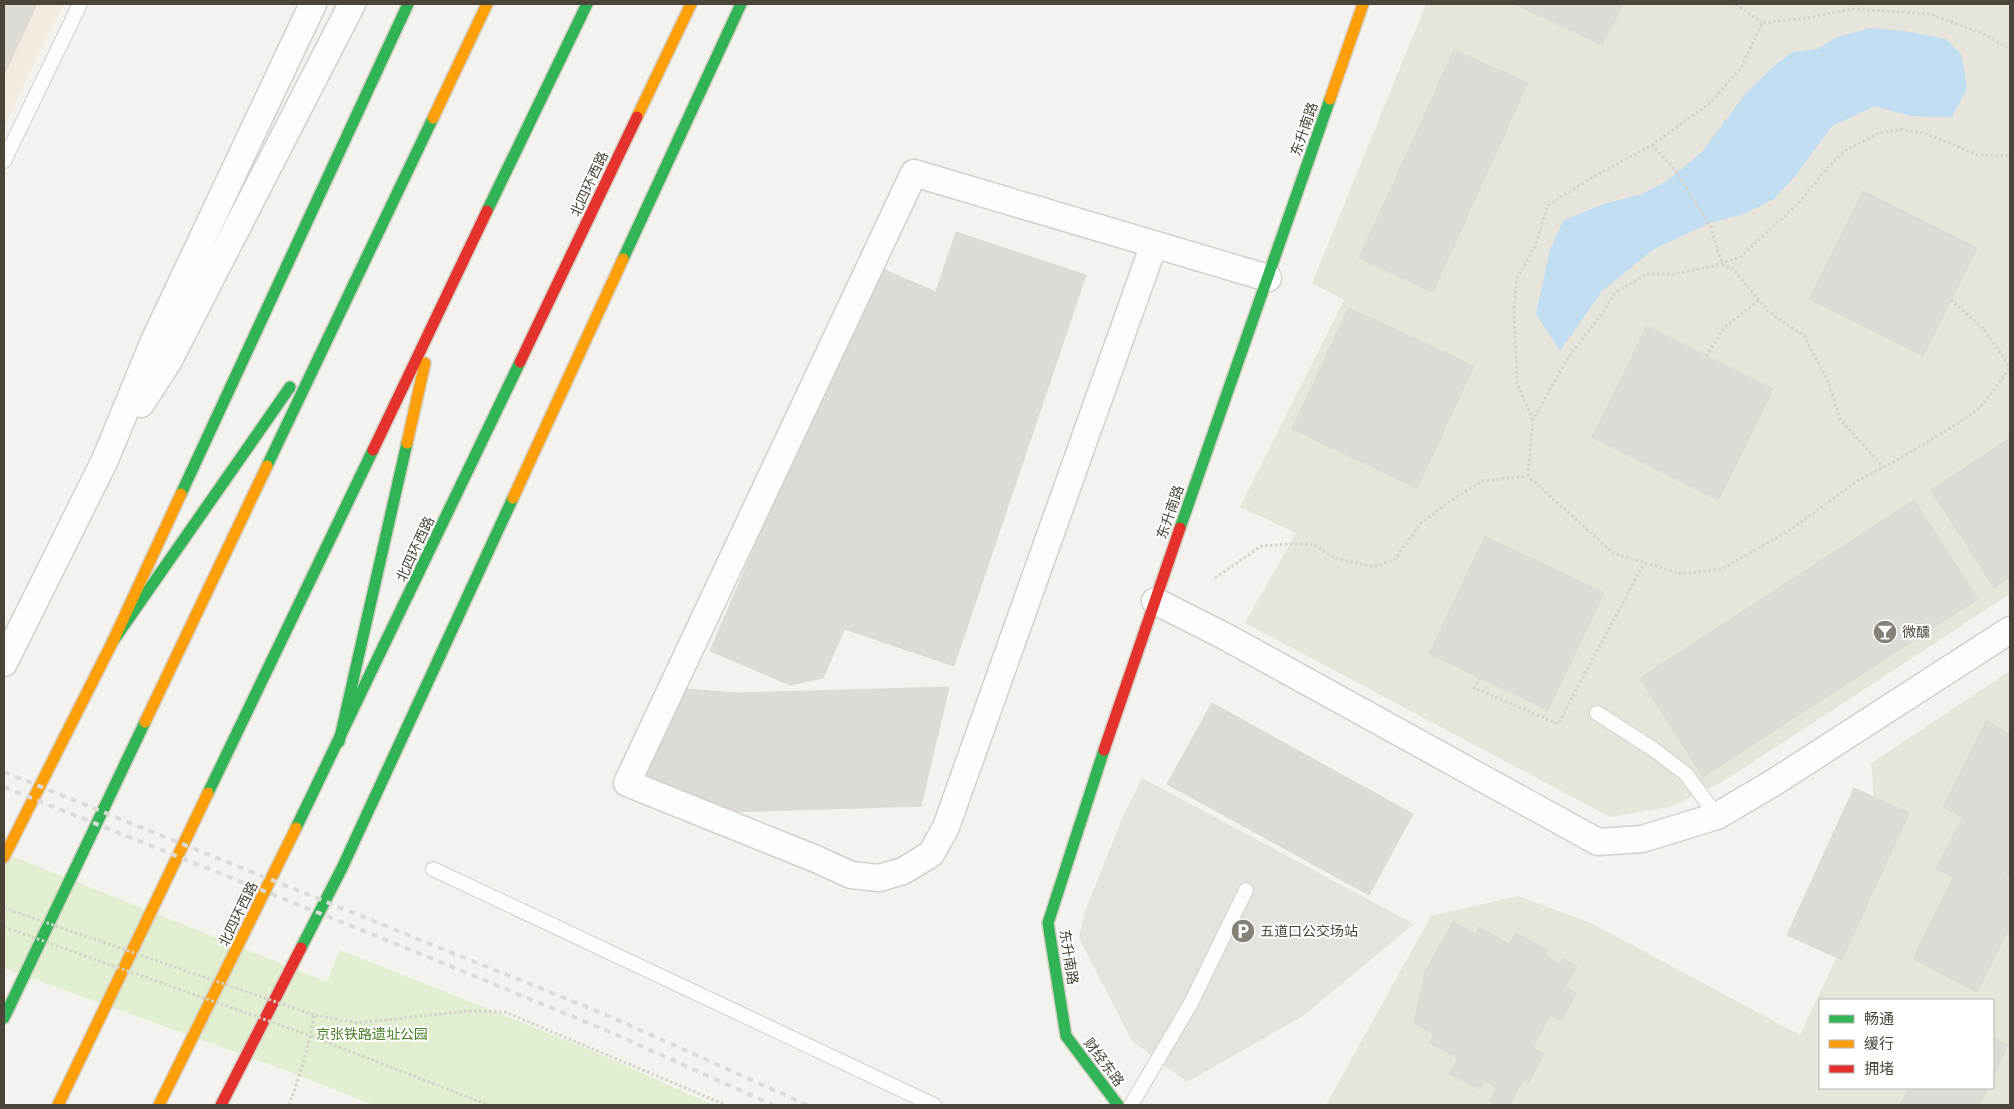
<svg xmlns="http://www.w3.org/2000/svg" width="2014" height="1109" viewBox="0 0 2014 1109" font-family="'PT Sans Narrow','Noto Sans SC',sans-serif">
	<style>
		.residential { fill: #e7e4dc; fill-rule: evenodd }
		.commercial { fill: #f3ebdf }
		.green { fill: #e1eecf }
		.parking { fill: #e6e3df }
		.water { fill: #c0ddf1 }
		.building { fill: #dedbd6; stroke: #dcd9d4 }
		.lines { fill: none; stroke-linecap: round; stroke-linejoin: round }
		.lane-casing { stroke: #d2d0cb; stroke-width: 16 }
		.street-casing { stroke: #d2d0cb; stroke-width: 29 }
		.fast-casing { stroke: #d3cfc5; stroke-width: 14 }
		.slow-casing { stroke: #d3cfc5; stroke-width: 14 }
		.jam-casing { stroke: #d3cfc5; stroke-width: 14 }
		.path { stroke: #d3d2cc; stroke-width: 3; stroke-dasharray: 2.5 2.5; stroke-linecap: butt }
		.lane { stroke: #fdfdfc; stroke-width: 14 }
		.street { stroke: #fdfdfc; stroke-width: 26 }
		.fast { stroke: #30b455; stroke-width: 11 }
		.slow { stroke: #ff9f0a; stroke-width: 11 }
		.jam { stroke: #e5322d; stroke-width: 11 }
		.rail { stroke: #dbdbda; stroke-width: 4; stroke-dasharray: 6 6; stroke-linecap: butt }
		.path-bridge { stroke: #d3d2cc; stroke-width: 3; stroke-dasharray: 2.5 2.5; stroke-linecap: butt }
		.labels { text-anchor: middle; stroke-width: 4; stroke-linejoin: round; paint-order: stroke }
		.street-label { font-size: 14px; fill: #4b4439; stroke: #fff }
		.poi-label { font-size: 14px; fill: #4b4439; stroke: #fff; text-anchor: start }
		.park-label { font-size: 14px; fill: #4a7f2a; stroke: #fff }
	</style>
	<rect width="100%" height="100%" fill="#f4f2ee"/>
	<g class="residential">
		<path d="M1426 4H2010V594L1724 781 1670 807 1610 817 1245 623 1296 533 1240 507 1344 300 1312 283Z"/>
		<path d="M2010 671V1105H1326L1431 916 1518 896 1591 923 1800 1035 1880 865 1871 763ZM1820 1000H1993V1088H1820Z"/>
	</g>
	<path class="commercial" d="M4 4H63L4 127Z"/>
	<path class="green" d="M4 853 327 982 340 950 588 1049 713 1105H374L285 1070 4 968Z"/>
	<path class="parking" d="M1142 778 1414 924 1303 1016 1187 1082 1132 1041 1079 938 1085 911 1124 814Z"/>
	<path class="water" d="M1870 28 1904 31 1946 39 1961 54 1967 88 1952 117 1910 116 1875 106 1832 126 1796 175 1774 199 1744 214 1710 223 1654 249 1602 291 1560 351 1536 314 1550 249 1564 220 1604 204 1642 194 1668 180 1702 152 1746 93 1772 68 1792 52 1818 49 1835 38Z"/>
	<g class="building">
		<path d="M4 4H37L4 75Z"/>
		<path d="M1515 4H1623L1602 45Z"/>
		<path d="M1454 50 1528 83 1433 292 1359 258Z"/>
		<path d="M1863 191 1977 248 1923 356 1809 299Z"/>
		<path d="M956 232 1086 275 954 666 824 622Z"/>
		<path d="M875 266 983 312 823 678 790 685 710 651Z"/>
		<path d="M1349 308 1474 366 1417 488 1292 429Z"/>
		<path d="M1647 326 1773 389 1718 500 1592 437Z"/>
		<path d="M2010 438V577L1994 588 1931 490Z"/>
		<path d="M1914 500 1978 599 1703 777 1640 678Z"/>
		<path d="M1485 536 1604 593 1548 710 1429 654Z"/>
		<path d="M949 687 921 806 731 812 637 781 683 689 738 693Z"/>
		<path d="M1212 703 1413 814 1369 895 1167 784Z"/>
		<path d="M1986 721 2010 734V870L2005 880 2010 882V926L1977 992 1913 959 1954 877 1936 869 1963 817 1943 807Z"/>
		<path d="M1854 788 1909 813 1842 960 1787 935Z"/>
		<path d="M1453 922 1475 934 1479 927 1509 944 1516 933 1548 950 1545 955 1560 964 1563 958 1577 966 1565 987 1576 993 1561 1021 1550 1015 1533 1047 1544 1054 1529 1083 1523 1080 1510 1105H1498L1490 1101 1497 1088 1484 1081 1480 1089 1449 1074 1458 1058 1429 1043 1434 1034 1414 1023 1425 972Z"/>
		<path d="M1993 1038 2008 1045 1993 1077Z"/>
		<path d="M1909 1088H1988L1979 1105H1900Z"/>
	</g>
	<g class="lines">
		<g class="lane-casing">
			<g id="lane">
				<path d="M4 161 80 4"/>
				<path d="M1597 713 1653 749 1686 774 1717 816"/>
				<path d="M433 869 934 1105"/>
				<path d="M1131 1105 1191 1003 1246 890"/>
			</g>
		</g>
		<g class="street-casing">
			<g id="street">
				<path d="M1154 244 946 827 931 854 903 871 879 878 851 875 816 859 627 783 914 173 1268 278"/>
				<path d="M141 404 168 362 352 4"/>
				<path d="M1155 601 1228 638 1598 842 1642 839 1717 816 1773 783 2010 630"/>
				<path d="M4 663 105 460 154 341 313 4"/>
			</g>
		</g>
		<g class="fast-casing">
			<g id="fast">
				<path d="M487 211 587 4"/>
				<path d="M623 259 741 4"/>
				<path d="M267 466 433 118"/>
				<path d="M181 494 408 4"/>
				<path d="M1180 528 1330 99"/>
				<path d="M113 641 290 387"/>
				<path d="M339 742 407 443"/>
				<path d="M1104 750 1048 923 1066 1036 1118 1105"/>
				<path d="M208 793 373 450"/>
				<path d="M296 828 520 362"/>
				<path d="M301 948 342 868 513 498"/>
				<path d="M4 1018 145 722"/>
			</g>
		</g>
		<g class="slow-casing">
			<g id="slow">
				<path d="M1330 99 1363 4"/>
				<path d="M637 117 691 4"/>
				<path d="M433 118 487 4"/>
				<path d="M407 443 425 363"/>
				<path d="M513 498 623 259"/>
				<path d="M145 722 267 466"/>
				<path d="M4 857 113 641 181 494"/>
				<path d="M58 1105 208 793"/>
				<path d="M159 1105 296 828"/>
			</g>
		</g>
		<g class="jam-casing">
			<g id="jam">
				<path d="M520 362 637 117"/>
				<path d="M373 450 487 211"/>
				<path d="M1104 750 1180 528"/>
				<path d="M221 1105 301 948"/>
			</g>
		</g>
		<g class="path">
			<path d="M1736 4 1762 23"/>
			<path d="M1652 145 1675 170 1711 228 1722 264 1733 269 1769 312 1804 336 1829 383 1840 419 1883 467"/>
			<path d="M1951 300 1984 329 2010 367"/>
			<path d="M1706 356 1725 327 1759 300"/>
			<path d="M1533 420 1517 383 1514 309 1517 278 1536 245 1547 206 1586 181 1652 145 1710 103 1741 68 1762 23 1806 18 1852 9 1930 14 1984 34 2010 49"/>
			<path d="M1528 476 1533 420 1567 359 1602 314 1615 293 1647 274H1675L1714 266 1740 257 1798 204 1827 168 1846 150 1877 134 1902 129 1927 134 1978 155 2010 156"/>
			<path d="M1215 578 1261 546 1290 544H1313L1335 558 1374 567 1395 559 1420 524 1446 504 1482 481 1528 476 1613 553 1682 574 1722 569 1790 530 1857 481 1895 461 1946 431 1980 408 2010 368"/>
			<path d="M1480 678 1474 688 1558 724 1644 563"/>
			<path d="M311 1036 488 1105"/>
			<path d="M289 1105C300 1076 309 1046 314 1015L358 1023 467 1011 505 1012 726 1105"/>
		</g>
		<use href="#lane" class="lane"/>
		<use href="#street" class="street"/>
		<use href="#fast" class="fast"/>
		<use href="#slow" class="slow"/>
		<use href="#jam" class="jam"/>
		<g class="rail">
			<path d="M4 772 609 1016 807 1105"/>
			<path d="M4 787 384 939 603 1029 773 1105"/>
		</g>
		<g class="path-bridge">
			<path d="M4 908 314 1015"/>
			<path d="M4 927 311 1036"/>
		</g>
	</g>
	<defs>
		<g id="bar-disc" transform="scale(1.25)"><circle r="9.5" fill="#868178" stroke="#fff"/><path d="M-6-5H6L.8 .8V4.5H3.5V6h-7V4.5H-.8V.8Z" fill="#fff"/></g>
		<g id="parking-disc" transform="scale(1.25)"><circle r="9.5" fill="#868178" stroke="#fff"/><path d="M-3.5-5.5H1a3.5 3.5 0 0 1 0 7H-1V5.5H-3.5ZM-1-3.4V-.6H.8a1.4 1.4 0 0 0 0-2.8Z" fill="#fff"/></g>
	</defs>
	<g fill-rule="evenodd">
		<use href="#bar-disc" x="1885" y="632"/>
		<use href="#parking-disc" x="1243" y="931"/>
	</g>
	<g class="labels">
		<g class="street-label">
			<text transform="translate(1304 129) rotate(-71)" y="5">东升南路</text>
			<text transform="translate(589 184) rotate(-65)" y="5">北四环西路</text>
			<text transform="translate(1170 512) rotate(-71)" y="5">东升南路</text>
			<text transform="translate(415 549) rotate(-65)" y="5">北四环西路</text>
			<text transform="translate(238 914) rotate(-64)" y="5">北四环西路</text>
			<text transform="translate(1069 957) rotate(81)" y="5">东升南路</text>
			<text transform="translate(1104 1062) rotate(53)" y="5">财经东路</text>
		</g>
		<g class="poi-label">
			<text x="1902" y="637">微醺</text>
			<text x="1260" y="936">五道口公交场站</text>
		</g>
		<g class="park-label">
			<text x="372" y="1039">京张铁路遗址公园</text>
		</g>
	</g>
	<rect width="2014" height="1109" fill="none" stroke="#4b4439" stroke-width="10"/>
	<rect x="1819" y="999" width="175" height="90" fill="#ffffff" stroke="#b7b4b0"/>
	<rect x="1829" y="1015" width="25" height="8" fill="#30b455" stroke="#b7b4b0"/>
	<text x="1864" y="1024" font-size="15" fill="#4b4439">畅通</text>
	<rect x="1829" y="1040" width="25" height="8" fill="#ff9f0a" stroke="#b7b4b0"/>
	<text x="1864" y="1049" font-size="15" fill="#4b4439">缓行</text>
	<rect x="1829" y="1065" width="25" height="8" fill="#e5322d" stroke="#b7b4b0"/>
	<text x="1864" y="1074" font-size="15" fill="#4b4439">拥堵</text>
</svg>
